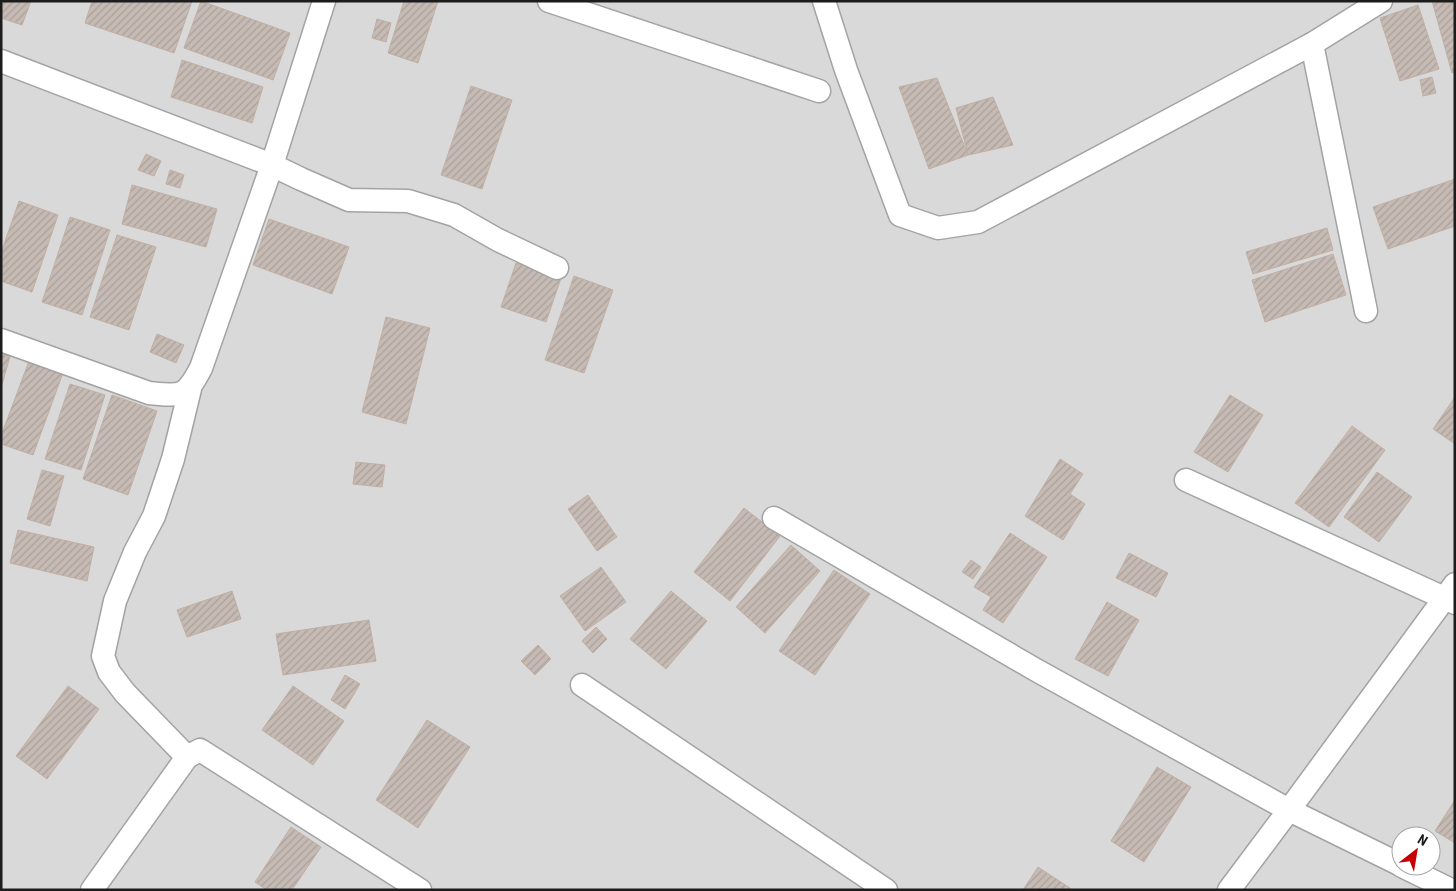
<svg xmlns="http://www.w3.org/2000/svg" width="1456" height="891" viewBox="0 0 1456 891" font-family="'Roboto Condensed',sans-serif">
	<style>
		.residential { fill: #dad9d9; fill-rule: evenodd }
		.building { fill: url(#building-hatch); stroke: #c0afa3 }
		.lines { fill: none; stroke-linecap: round; stroke-linejoin: round }
		.minor-casing { stroke: #a3a3a3; stroke-width: 25 }
		.minor { stroke: #fff; stroke-width: 22 }
	</style>
	<defs>
		<pattern id="building-hatch" width="6" height="6" patternUnits="userSpaceOnUse" patternTransform="scale(1.25)"><rect width="6" height="6" fill="#c6bbb4"/><path d="M-1 1l2-2M0 6l6-6M5 7l2-2" fill="none" stroke="#aaa09a"/></pattern>
	</defs>
	<rect width="100%" height="100%" fill="#eee9e1"/>
	<path class="residential" d="M1 1H1455V890H1ZM1401 836H1431V866H1401Z"/>
	<g class="building">
		<path d="M1 1H31L22 25 1 18Z"/>
		<path d="M92 1H192L174 53 85 23Z"/>
		<path d="M201 1 290 33 273 80 184 48Z"/>
		<path d="M404 1H438L418 63 388 53Z"/>
		<path d="M1432 1H1455V72L1452 73Z"/>
		<path d="M1418 5 1439 69 1400 81 1380 18Z"/>
		<path d="M377 19 391 23 386 42 372 38Z"/>
		<path d="M182 60 263 87 252 123 171 97Z"/>
		<path d="M1432 77 1436 93 1423 96 1420 80Z"/>
		<path d="M937 78 968 155 929 169 899 87Z"/>
		<path d="M471 86 512 100 482 189 441 175Z"/>
		<path d="M993 97 1013 145 968 155 956 108Z"/>
		<path d="M146 154 161 161 154 176 138 170Z"/>
		<path d="M170 170 184 175 180 188 166 184Z"/>
		<path d="M1455 179V226L1388 249 1373 207Z"/>
		<path d="M132 185 217 209 206 247 122 224Z"/>
		<path d="M19 201 58 215 32 292 1 281V253Z"/>
		<path d="M70 217 110 230 82 315 42 302Z"/>
		<path d="M269 219 349 247 332 294 253 265Z"/>
		<path d="M1327 228 1333 250 1253 274 1246 252Z"/>
		<path d="M117 235 156 247 129 330 90 317Z"/>
		<path d="M1333 254 1346 295 1265 322 1252 280Z"/>
		<path d="M516 263 561 278 546 322 501 307Z"/>
		<path d="M574 276 613 290 584 373 545 360Z"/>
		<path d="M386 317 430 328 406 424 362 412Z"/>
		<path d="M157 334 184 345 176 363 150 352Z"/>
		<path d="M1 353 10 356 1 388Z"/>
		<path d="M29 361 63 373 33 455 1 444V436Z"/>
		<path d="M70 384 105 395 81 470 45 459Z"/>
		<path d="M112 395 157 411 128 495 83 479Z"/>
		<path d="M1230 395 1263 415 1228 472 1194 452Z"/>
		<path d="M1455 397V444L1433 429Z"/>
		<path d="M1352 426 1385 450 1329 527 1295 503Z"/>
		<path d="M1060 459 1083 474 1070 494 1085 504 1063 540 1025 516Z"/>
		<path d="M356 462 385 465 382 487 353 484Z"/>
		<path d="M42 470 64 476 50 526 27 519Z"/>
		<path d="M1377 472 1412 497 1379 542 1344 517Z"/>
		<path d="M588 495 617 537 597 551 568 509Z"/>
		<path d="M744 508 780 536 730 601 694 572Z"/>
		<path d="M18 530 94 547 87 581 10 563Z"/>
		<path d="M1010 533 1047 557 1003 623 983 610 991 597 974 587Z"/>
		<path d="M791 545 820 571 765 633 736 607Z"/>
		<path d="M1129 553 1168 573 1156 597 1116 578Z"/>
		<path d="M971 560 981 567 973 579 962 572Z"/>
		<path d="M601 567 626 602 585 631 560 596Z"/>
		<path d="M834 570 870 594 815 675 779 651Z"/>
		<path d="M232 591 241 619 187 637 177 610Z"/>
		<path d="M671 591 707 621 666 669 630 639Z"/>
		<path d="M1107 602 1139 620 1108 676 1075 659Z"/>
		<path d="M369 620 376 661 283 675 276 634Z"/>
		<path d="M596 627 607 639 593 653 582 641Z"/>
		<path d="M538 645 551 659 535 675 521 661Z"/>
		<path d="M345 675 360 684 345 709 331 700Z"/>
		<path d="M68 686 99 709 47 779 16 756Z"/>
		<path d="M293 686 344 721 313 765 262 730Z"/>
		<path d="M427 720 470 747 418 828 376 800Z"/>
		<path d="M1157 767 1191 787 1144 862 1111 841Z"/>
		<path d="M1455 800V843L1435 831Z"/>
		<path d="M291 827 321 847 292 890H267L255 882Z"/>
		<path d="M1038 867 1070 888 1069 890H1023Z"/>
	</g>
	<g class="lines">
		<g class="minor-casing">
			<g id="minor">
				<path d="M549 1 819 91"/>
				<path d="M824 1 846 70 900 215 938 228 978 222 1312 44 1381 1"/>
				<path d="M1312 44 1366 311"/>
				<path d="M1 61 272 165 301 179 349 200 408 201 454 215 498 240 557 268"/>
				<path d="M1 340 149 393C182 396 185 398 201 368L272 165 324 1"/>
				<path d="M1186 480 1455 603"/>
				<path d="M774 518 1036 670 1289 810 1401 865"/>
				<path d="M582 685 886 890"/>
				<path d="M187 757 125 693 109 672 103 656 115 601 135 552 154 516 173 459 190 389"/>
				<path d="M1402 866 1451 890"/>
				<path d="M92 890 187 757 200 750 420 890"/>
				<path d="M1229 890 1289 810 1455 584"/>
			</g>
		</g>
		<use href="#minor" class="minor"/>
	</g>
	<rect width="1456" height="891" fill="none" stroke="#1c1c1c" stroke-width="5"/>
	<g transform="translate(1416 851) rotate(31)"><circle r="24" fill="#ffffff" stroke="#a4a4a4"/>
	<path d="M0-4L9 19L0 12L-9 19Z" fill="#c80006"/>
	<text y="-8" font-size="14" font-weight="bold" text-anchor="middle" fill="#1c1c1c">N</text>
	</g>
</svg>
